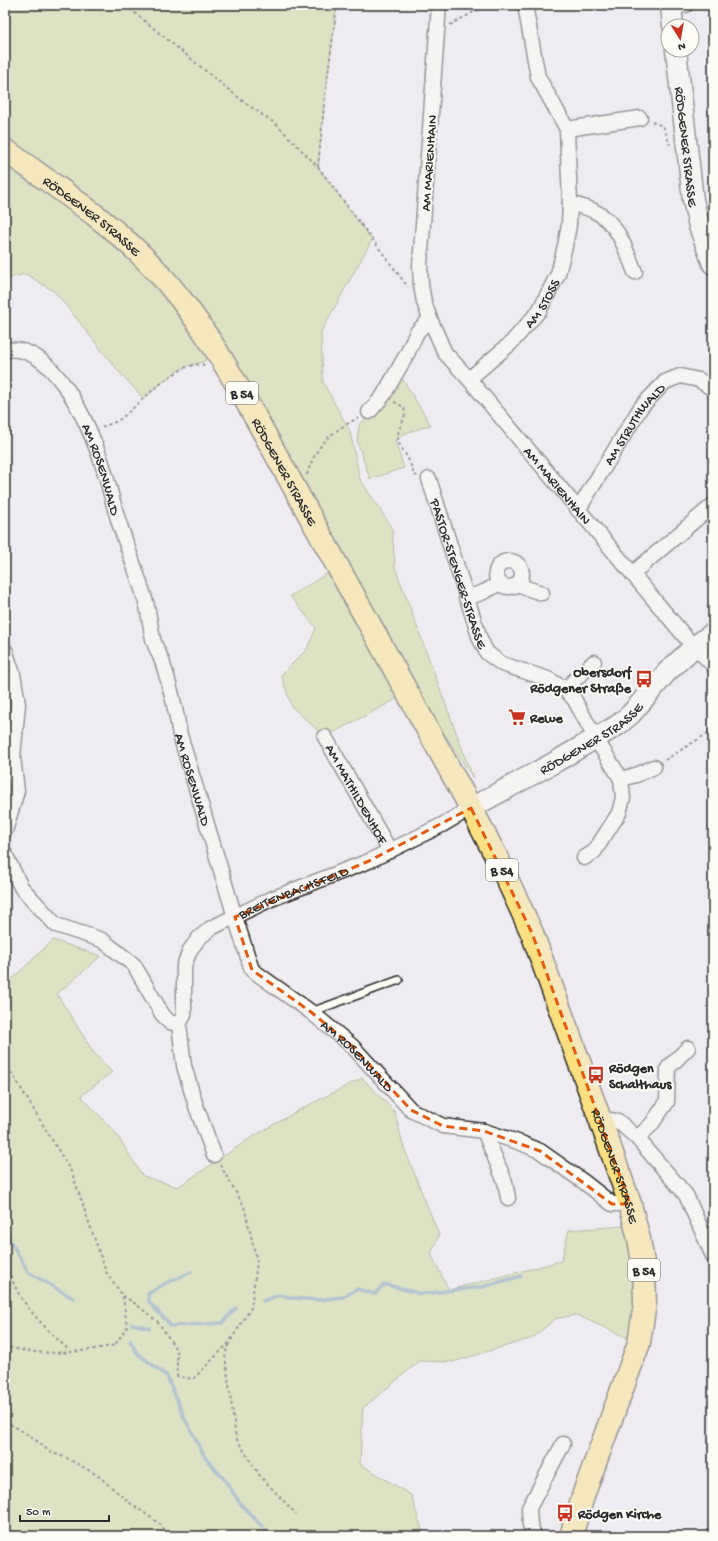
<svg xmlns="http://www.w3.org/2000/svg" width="718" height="1541" viewBox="0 0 718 1541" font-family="'Gochi Hand',sans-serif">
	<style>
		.green { fill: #c5d58a; stroke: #78805a }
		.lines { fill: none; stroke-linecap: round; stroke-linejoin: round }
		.stream { stroke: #7093aa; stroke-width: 3.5 }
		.lane-casing { stroke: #2b2b2b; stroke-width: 10 }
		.street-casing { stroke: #2b2b2b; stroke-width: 17 }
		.secondary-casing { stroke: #2b2b2b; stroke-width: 23 }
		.primary-casing { stroke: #2b2b2b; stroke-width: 25 }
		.path { stroke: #2b2b2b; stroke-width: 2; stroke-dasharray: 3 3; stroke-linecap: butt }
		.lane { stroke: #fdfcf7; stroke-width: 7 }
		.street { stroke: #fdfcf7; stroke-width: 14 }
		.secondary { stroke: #fdfcf7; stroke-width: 20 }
		.primary { stroke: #fce080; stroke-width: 22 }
		.marked { fill: none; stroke: #e8590c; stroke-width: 3; stroke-dasharray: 8 5; stroke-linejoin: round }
		.labels { text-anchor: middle; stroke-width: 4; stroke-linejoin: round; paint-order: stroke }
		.shield { fill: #fdfcf7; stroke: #6a6a68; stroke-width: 1 }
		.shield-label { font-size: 13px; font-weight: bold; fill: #2b2b2b }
		.street-label { font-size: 14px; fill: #2b2b2b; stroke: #fdfcf7 }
		.poi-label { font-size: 14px; font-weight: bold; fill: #2b2b2b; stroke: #fdfcf7; text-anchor: start }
	</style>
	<rect width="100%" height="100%" fill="#efecf1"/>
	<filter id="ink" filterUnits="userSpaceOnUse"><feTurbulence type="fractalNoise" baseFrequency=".025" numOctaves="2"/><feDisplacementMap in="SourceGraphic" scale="8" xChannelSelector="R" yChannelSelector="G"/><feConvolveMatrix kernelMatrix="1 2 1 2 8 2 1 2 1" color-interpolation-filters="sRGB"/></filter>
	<g filter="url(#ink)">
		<g class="green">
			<path d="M5 5H337L325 97 318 167 372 240 321 332 323 382 350 431 360 479 392 528 395 567 473 778 414 687 172 280 5 142Z"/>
			<path d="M5 166 96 228 166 291 212 355C202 365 199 362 187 366 171 373 156 388 144 399L119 372 55 292 26 274 5 279Z"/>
			<path d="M400 375 431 425 406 433 395 441 404 468 370 479 357 441 359 425 376 410Z"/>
			<path d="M338 567 408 693 325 737 292 707 281 675 307 649 316 628 290 596Z"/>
			<path d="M53 940 101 956 57 994 94 1053 112 1072 81 1096 115 1132 143 1176 178 1187 252 1137 301 1109 362 1078 395 1112 403 1145 439 1235 431 1254 449 1290 561 1261 569 1230 623 1226 644 1268 639 1343 576 1315 555 1319 533 1338 453 1362 420 1361 363 1408 360 1464 411 1495 424 1536H5V976L10 981Z"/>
		</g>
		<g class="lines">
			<g class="stream">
				<path d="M5 1231 28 1272 73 1298"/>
				<path d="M191 1272 166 1283 148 1294 149 1302 171 1326 222 1323 236 1308"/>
				<path d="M263 1301 279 1295 293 1298 318 1300 343 1297 357 1289 375 1294 384 1284 421 1294 482 1287 521 1276"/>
				<path d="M132 1324 149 1328"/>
				<path d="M130 1341 137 1353 167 1376 184 1417 206 1459 224 1479 240 1503 271 1536"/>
			</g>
			<g class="lane-casing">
				<path id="lane" d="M311 1012 399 980"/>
			</g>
			<g class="street-casing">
				<g id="street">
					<path id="s1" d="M439 5 420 265 421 285 424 302 430 319 445 353 469 379 687 639 713 665"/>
					<path d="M671 7 686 5"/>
					<path d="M567 129 640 118"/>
					<path d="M570 203C578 206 587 207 594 211 618 222 626 250 635 272"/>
					<path id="s2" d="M5 350C52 342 86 419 99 455 109 481 113 508 123 534 131 558 140 581 147 606 149 617 151 628 153 639 155 647 159 653 162 661 170 685 176 710 180 735L235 917 252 970 311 1012 352 1046 411 1110 443 1126 484 1131 521 1143 540 1151 584 1182 612 1204H630"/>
					<path id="s3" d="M469 379 511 343 539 311 558 274 565 246 569 225 570 203 567 129 538 77 525 5"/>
					<path d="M369 412 383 396 407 354 417 332 430 319"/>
					<path id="s4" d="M429 479 480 639 487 653 502 664 548 679 565 689 574 699 596 739 621 779 623 798 619 813 594 852 584 858"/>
					<path id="s5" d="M578 510 641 407 665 382 680 376 699 380 713 389"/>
					<circle cx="509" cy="574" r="13"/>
					<path d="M633 573 713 505"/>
					<path d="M519 584 526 588 542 593"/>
					<path d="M466 598 484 592 500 583"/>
					<path d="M5 650 13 674 18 704 13 757 17 791 5 831"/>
					<path d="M565 689 594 662"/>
					<path id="s6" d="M325 737 390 851"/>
					<path d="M621 779 636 775 654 767"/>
					<path d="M5 854 21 887 56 925 102 940 134 965 162 1014 169 1022 179 1024"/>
					<path d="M600 1119 618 1121 637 1138 686 1195 713 1256"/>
					<path d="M484 1131 505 1182 508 1198"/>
					<path d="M637 1138 651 1125 667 1102 668 1068 688 1048"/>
					<path id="s7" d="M214 1155 196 1106 184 1066 179 1024 184 1015V966L190 950 199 938 211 928 271 899 369 861 442 825 471 808"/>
					<path d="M534 1536 530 1525 529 1508 563 1444"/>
				</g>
			</g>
			<g class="secondary-casing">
				<g id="secondary">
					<path d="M671 5 673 26"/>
					<path id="s8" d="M676 50 693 200 699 226 713 264"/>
					<path id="s9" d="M471 808 557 761 618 725 631 714 667 672 695 646 713 633"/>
				</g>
			</g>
			<g class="primary-casing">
				<g id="primary">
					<path id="s10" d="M5 150C56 187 111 222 154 268 195 311 224 362 253 413L471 808 500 864 532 933 600 1119 630 1204 639 1239 644 1268 645 1303 639 1343 584 1493 571 1536"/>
				</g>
			</g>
			<g class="path">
				<path d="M125 5 245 103 276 124 318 167 408 287"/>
				<path d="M450 25 486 5"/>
				<path d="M652 122 663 126 670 145"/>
				<path d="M318 167 325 97 337 5"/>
				<path d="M394 402C418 411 395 425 398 440 399 446 404 451 407 457 410 462 412 469 414 475L418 476"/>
				<path d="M102 427C107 425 114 423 119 420 141 403 174 364 202 364L206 367"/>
				<path d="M307 475C316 444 331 432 358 418"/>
				<path d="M665 760 713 730"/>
				<path d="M5 1062 72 1173 106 1272 123 1296 127 1327 115 1345C79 1353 41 1357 5 1346"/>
				<path d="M5 1265C10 1275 14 1285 19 1294 32 1316 53 1335 72 1353"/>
				<path d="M123 1296 136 1304 159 1323 177 1351V1376L193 1379 229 1343 251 1308 257 1262 244 1206 220 1165"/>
				<path d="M229 1344 225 1355 236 1438 260 1476 296 1514"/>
				<path d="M5 1421 32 1437 50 1452 67 1458 97 1475 130 1503 160 1524 169 1536"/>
			</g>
			<use href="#lane" class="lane"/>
			<use href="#street" class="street"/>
			<use href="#secondary" class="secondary"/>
			<use href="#primary" class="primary"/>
		</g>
	</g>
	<path d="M0 0H718V1541H0ZM471 808 532 933 630 1204H612L540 1151 484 1131 443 1126 411 1110 352 1046 311 1012 252 970 235 917 369 861Z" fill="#efecf1" fill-opacity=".55" fill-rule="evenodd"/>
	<path class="marked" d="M471 808 532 933 630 1204H612L540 1151 484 1131 443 1126 411 1110 352 1046 311 1012 252 970 235 917 369 861Z"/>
	<defs>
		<g id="bus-bare" transform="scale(1.38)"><path d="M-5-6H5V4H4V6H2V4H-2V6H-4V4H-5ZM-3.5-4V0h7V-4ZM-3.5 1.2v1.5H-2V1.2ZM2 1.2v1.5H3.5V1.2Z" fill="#c8321e" stroke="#fdfcf7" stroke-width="2.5" paint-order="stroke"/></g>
		<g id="supermarket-bare" transform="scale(1.38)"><path d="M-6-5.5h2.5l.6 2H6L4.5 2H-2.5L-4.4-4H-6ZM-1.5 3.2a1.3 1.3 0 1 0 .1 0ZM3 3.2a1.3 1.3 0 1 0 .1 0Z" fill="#c8321e" stroke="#fdfcf7" stroke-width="2.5" paint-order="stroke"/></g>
	</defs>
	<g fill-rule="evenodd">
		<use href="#bus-bare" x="644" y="679"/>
		<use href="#supermarket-bare" x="517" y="717"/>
		<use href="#bus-bare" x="596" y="1075"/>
		<use href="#bus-bare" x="565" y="1513"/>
	</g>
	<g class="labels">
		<g class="shield">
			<rect x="226" y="382" width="32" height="22" rx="3"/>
			<rect x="486" y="859" width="32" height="22" rx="3"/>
			<rect x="628" y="1259" width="32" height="22" rx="3"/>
		</g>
		<g class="shield-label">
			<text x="242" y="398">B 54</text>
			<text x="502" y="875">B 54</text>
			<text x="644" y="1275">B 54</text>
		</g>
		<g class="street-label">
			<text dy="5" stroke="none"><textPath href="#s8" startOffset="97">RÖDGENER STRASSE</textPath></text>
			<text transform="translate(428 163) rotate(-86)" y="5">AM MARIENHAIN</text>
			<text dy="5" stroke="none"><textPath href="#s10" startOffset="109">RÖDGENER STRASSE</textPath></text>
			<text dy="5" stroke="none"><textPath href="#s3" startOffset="106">AM STOSS</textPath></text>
			<text dy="5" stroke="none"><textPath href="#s5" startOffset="103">AM STRUTHWALD</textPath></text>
			<text dy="5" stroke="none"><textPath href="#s2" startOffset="165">AM ROSENWALD</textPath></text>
			<text dy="5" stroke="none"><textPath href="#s10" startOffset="433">RÖDGENER STRASSE</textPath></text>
			<text dy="5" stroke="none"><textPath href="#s1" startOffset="527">AM MARIENHAIN</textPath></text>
			<text dy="5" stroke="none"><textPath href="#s4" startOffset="99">PASTOR-STENGER-STRASSE</textPath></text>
			<text dy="5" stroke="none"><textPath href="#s9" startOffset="139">RÖDGENER STRASSE</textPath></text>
			<text dy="5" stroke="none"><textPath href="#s2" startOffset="489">AM ROSENWALD</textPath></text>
			<text dy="5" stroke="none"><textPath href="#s6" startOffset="65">AM MATHILDENHOF</textPath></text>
			<text dy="5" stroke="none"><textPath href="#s7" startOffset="333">BREITENBACHSFELD</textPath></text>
			<text dy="5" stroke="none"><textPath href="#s2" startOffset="825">AM ROSENWALD</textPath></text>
			<text dy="5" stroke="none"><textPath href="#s10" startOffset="1204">RÖDGENER STRASSE</textPath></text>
		</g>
		<g class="poi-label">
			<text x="631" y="676" text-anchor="end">Obersdorf<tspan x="631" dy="16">Rödgener Straße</tspan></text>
			<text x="530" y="722">Rewe</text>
			<text x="609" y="1072">Rödgen<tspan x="609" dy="16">Schalthaus</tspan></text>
			<text x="578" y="1518">Rödgen Kirche</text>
		</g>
	</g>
	<rect width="718" height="1541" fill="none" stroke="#fdfcf7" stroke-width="20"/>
	<rect x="10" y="10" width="698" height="1521" fill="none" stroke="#2b2b2b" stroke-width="1.5" filter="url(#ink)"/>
	<g transform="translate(680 38) rotate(169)"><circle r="19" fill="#fdfcf7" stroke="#a9a8a5"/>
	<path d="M0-3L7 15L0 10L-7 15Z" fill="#c8321e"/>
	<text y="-6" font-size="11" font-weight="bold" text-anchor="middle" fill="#2b2b2b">N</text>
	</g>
	<path d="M20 1515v6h89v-6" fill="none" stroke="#2b2b2b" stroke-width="2"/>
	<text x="26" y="1515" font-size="12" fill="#2b2b2b" stroke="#fdfcf7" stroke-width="3" paint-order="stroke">50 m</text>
</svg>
